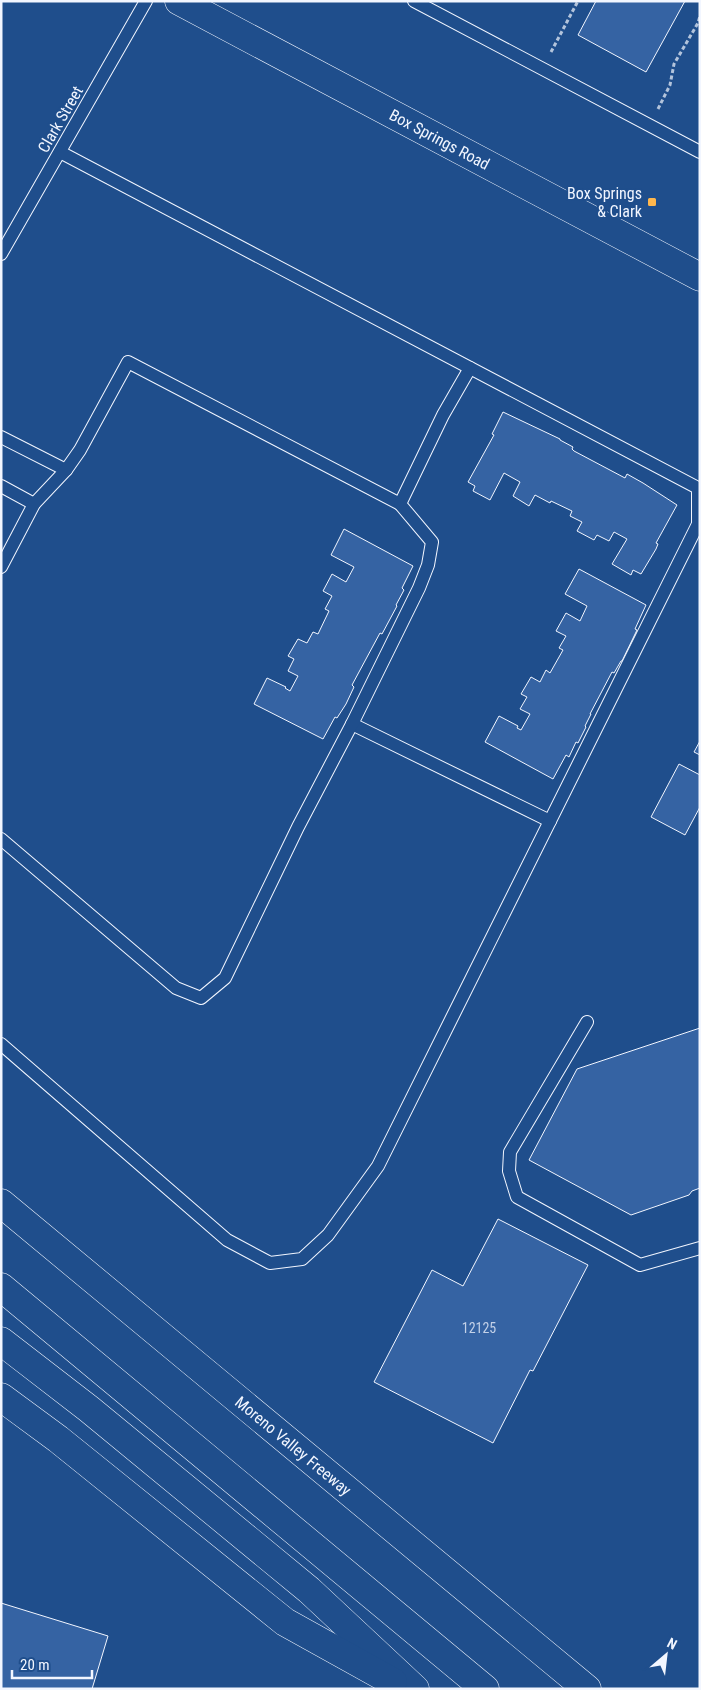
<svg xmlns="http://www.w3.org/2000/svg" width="701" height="1690" viewBox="0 0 701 1690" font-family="'Roboto Condensed',sans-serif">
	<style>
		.building { fill: #3563a3; stroke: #f2f6ff }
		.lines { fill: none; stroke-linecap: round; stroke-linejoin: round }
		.service-casing { stroke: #f2f6ff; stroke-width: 14 }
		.secondary-casing { stroke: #f2f6ff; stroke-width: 29 }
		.motorway-casing { stroke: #f2f6ff; stroke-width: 29 }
		.path { stroke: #b3c4dc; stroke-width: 3; stroke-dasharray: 4 2.5; stroke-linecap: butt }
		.service { stroke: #1f4e8c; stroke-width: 12 }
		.secondary { stroke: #1f4e8c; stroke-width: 28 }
		.motorway { stroke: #1f4e8c; stroke-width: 28 }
		.poi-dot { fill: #ffb74d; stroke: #1f4e8c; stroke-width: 2 }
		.labels { text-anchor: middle; stroke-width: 4; stroke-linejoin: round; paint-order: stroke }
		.number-label { font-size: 14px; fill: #c3d1e8 }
		.street-label { font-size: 16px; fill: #f2f6ff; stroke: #1f4e8c }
		.poi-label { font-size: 16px; fill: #f2f6ff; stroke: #1f4e8c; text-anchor: end }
	</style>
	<rect width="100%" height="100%" fill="#1f4e8c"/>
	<g class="building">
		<path d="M596 1H685L646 72 578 35Z"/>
		<path d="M503 412 560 439V440L573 447 572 449 574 451 625 478 627 474 643 483 677 505 656 543 658 544 656 549 641 574 633 570 631 575 612 564 627 539 614 532 609 541 597 535 594 540 577 531 582 522 570 516 572 511 551 501 550 503 535 495 529 506 513 496 520 482 504 473 490 500 473 491 475 486 468 482 494 435 492 434Z"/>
		<path d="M344 529 413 566 402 588 404 590 396 605 397 606 382 634 380 633 352 685 354 687 346 704 337 718 335 717 323 739 254 704 267 678 286 687 285 688 290 691 298 676 288 671 294 659 288 656 298 639 307 643 313 632 318 634 329 611 325 609 332 596 323 591 332 574 346 582 354 567 331 555Z"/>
		<path d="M579 569 646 605 635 629 637 630 622 661H621L614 673 612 672 590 714H591L585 726 586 727 578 743 576 742 569 757 566 755 553 779 485 742 499 716 518 726 517 728 521 730 530 714 520 709 527 697 521 694 531 677 540 682 546 670 550 673 563 650 559 648 566 636 556 631 566 613 580 621 587 606 565 594Z"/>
		<path d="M700 741V755L694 752Z"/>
		<path d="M679 764 700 775V807L685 835 651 817Z"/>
		<path d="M700 1028V1188L692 1191 689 1195 631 1215 529 1160 577 1069Z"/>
		<path d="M498 1219 588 1265 533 1371 530 1370 493 1443 374 1382 432 1270 463 1286Z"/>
		<path d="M1 1603 108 1636 92 1689H1Z"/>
	</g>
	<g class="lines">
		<g class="service-casing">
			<g id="service">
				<path d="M414 1 700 152"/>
				<path d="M1 254 146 1"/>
				<path d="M1 437 66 470"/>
				<path d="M1 486 34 504"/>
				<path d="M1 567 34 504 66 470 80 450 128 362 400 504 443 415 470 368"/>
				<path d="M352 724 550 821"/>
				<path d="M1 839 176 988 201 998 225 978 298 827 352 724 419 588 428 565 432 542 400 504"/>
				<path d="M587 1022 510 1152 509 1171 517 1197 640 1265 700 1248"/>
				<path d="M1 1044 227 1240 270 1263 302 1259 328 1235 378 1166 698 524V488L60 152"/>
			</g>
		</g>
		<g class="secondary-casing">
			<g id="secondary">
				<path id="s1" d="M179 1 700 277"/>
			</g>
		</g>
		<g class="motorway-casing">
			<g id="motorway">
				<path id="s2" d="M1 1203 587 1689"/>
				<path d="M1 1287 485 1689"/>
				<path d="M1 1341 89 1409 309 1590 415 1689"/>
				<path d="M1 1397 58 1439 285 1622 393 1682"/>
			</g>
		</g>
		<g class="path">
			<path d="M551 52 578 1"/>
			<path d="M658 109 670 85 674 64 698 23 700 16"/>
		</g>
		<use href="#service" class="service"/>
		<use href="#secondary" class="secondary"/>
		<use href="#motorway" class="motorway"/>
	</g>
	<rect class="poi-dot" x="647" y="197" width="10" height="10" rx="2.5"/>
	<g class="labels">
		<g class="number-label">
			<text x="479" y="1333">12125</text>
		</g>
		<g class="street-label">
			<text transform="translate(60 119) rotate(-60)" y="6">Clark Street</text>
			<text dy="6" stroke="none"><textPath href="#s1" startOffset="295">Box Springs Road</textPath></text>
			<text dy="6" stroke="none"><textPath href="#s2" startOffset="380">Moreno Valley Freeway</textPath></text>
		</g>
		<g class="poi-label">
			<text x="642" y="199">Box Springs<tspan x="642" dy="18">&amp; Clark</tspan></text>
		</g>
	</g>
	<rect width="701" height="1690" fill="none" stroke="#f2f6ff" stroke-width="5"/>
	<g transform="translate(666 1655) rotate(28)" stroke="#1f4e8c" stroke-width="4" paint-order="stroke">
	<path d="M0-4L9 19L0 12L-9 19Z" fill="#f2f6ff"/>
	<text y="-8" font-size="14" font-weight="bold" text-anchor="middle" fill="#f2f6ff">N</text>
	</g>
	<path d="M12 1670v8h80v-8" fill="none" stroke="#f2f6ff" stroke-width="2.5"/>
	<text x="20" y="1670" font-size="15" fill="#f2f6ff" stroke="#1f4e8c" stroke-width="4" paint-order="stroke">20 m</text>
</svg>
